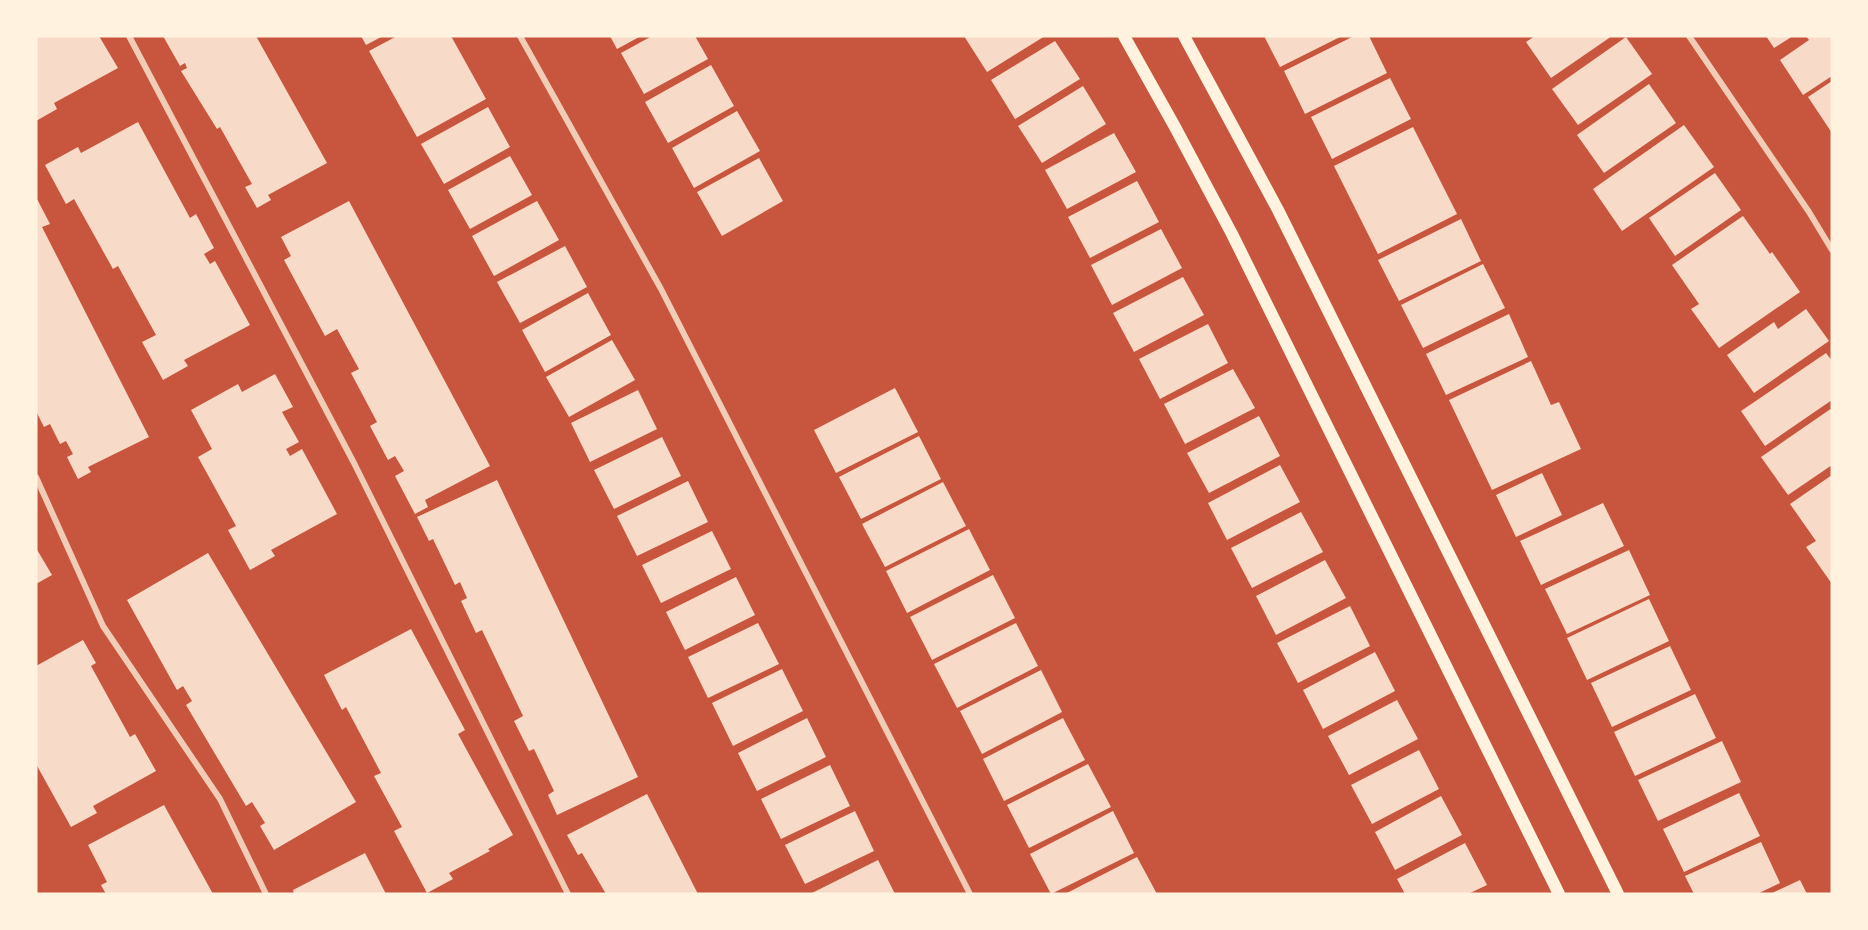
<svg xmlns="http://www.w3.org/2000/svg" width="1868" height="930" viewBox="0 0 1868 930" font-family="'PT Serif',serif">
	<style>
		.building { fill: #f7dbc8 }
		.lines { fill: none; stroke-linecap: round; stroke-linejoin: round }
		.minor { stroke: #f1ccb7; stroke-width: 6 }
		.secondary { stroke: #fff3e0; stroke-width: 12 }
	</style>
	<rect width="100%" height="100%" fill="#c8553d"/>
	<g class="building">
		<path d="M36 36H99L118 68 54 103 57 109 36 121Z"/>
		<path d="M163 36H256L327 163 268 195 271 200 257 208 245 187 252 184 220 127 217 129 181 71 187 68 185 63 180 66Z"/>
		<path d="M361 36H383L366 45Z"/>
		<path d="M397 36H451L486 99 417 137 369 51Z"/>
		<path d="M610 36H641L617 49Z"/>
		<path d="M652 36H695L708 59 644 94 621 53Z"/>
		<path d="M964 36H1045L987 72Z"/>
		<path d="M1264 36H1342L1280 67Z"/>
		<path d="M1354 36H1369L1387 73 1305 114 1284 71Z"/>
		<path d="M1535 36H1612L1551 78 1526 42Z"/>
		<path d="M1766 36H1793L1774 48Z"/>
		<path d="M1806 36H1832V76L1803 95 1780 60 1809 40Z"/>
		<path d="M1626 37 1652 74 1578 125 1552 89Z"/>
		<path d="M1055 41 1080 79 1015 119 991 80Z"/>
		<path d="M711 65 734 106 668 143 645 102Z"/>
		<path d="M1390 78 1411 119 1332 159 1311 117Z"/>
		<path d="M1832 81V133L1808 97Z"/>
		<path d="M1649 84 1676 123 1604 173 1577 135Z"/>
		<path d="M1083 86 1106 124 1042 163 1018 126Z"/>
		<path d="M488 107 510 147 444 184 421 144Z"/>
		<path d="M737 111 760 151 694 188 672 148Z"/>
		<path d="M138 122 190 218 196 214 214 248 204 254 210 264 215 261 250 325 184 360 188 366 163 380 142 342 156 335 118 266 113 269 74 199 66 204 45 165 78 147 81 153Z"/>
		<path d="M1684 125 1714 167 1622 231 1593 189Z"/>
		<path d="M1413 127 1457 214 1378 254 1334 166Z"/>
		<path d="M1114 133 1136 172 1067 209 1045 170Z"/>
		<path d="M510 156 532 195 470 229 448 190Z"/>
		<path d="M759 158 783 201 722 236 697 192Z"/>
		<path d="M1715 173 1741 210 1675 256 1649 218Z"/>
		<path d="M1137 181 1159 222 1090 258 1068 217Z"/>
		<path d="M36 197 50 224 42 227 149 437 88 467 91 472 78 479 67 457 73 454 66 441 60 444 50 424 44 427 36 411Z"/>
		<path d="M349 201 490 466 425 500 428 507 415 514 395 476 404 471 395 456 388 460 370 426 377 422 351 373 359 369 337 329 325 336 284 260 291 256 281 237Z"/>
		<path d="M537 201 559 240 494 276 472 236Z"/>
		<path d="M1743 216 1770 254 1772 252 1800 292 1719 348 1691 309 1699 304 1672 265Z"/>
		<path d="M1461 219 1481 261 1399 301 1378 260Z"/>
		<path d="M1161 229 1182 268 1112 305 1091 265Z"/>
		<path d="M565 246 587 287 520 323 497 282Z"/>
		<path d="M1483 264 1505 308 1423 348 1401 305Z"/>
		<path d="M1183 277 1204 315 1134 352 1113 313Z"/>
		<path d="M588 293 611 335 545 372 522 330Z"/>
		<path d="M1806 309 1829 341 1754 393 1727 355 1774 322 1778 329Z"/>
		<path d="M1509 314 1528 357 1446 395 1426 354Z"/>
		<path d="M1208 324 1228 363 1160 399 1139 359Z"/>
		<path d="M612 340 635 380 569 417 546 377Z"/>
		<path d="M1826 353 1832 361V400L1765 446 1741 411Z"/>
		<path d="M1531 361 1551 405 1559 402 1581 449 1492 490 1449 400Z"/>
		<path d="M1233 369 1255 408 1185 444 1164 404Z"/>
		<path d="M275 374 293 407 282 412 299 442 286 449 290 456 302 449 337 514 271 550 275 556 250 570 228 530 236 526 198 457 212 449 191 410 238 384 242 392Z"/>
		<path d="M895 388 918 432 836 473 814 430Z"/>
		<path d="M638 390 657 429 590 462 571 423Z"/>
		<path d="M1832 408V465L1788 495 1761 457Z"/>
		<path d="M1259 416 1280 456 1209 493 1187 453Z"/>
		<path d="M919 436 941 479 861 519 839 477Z"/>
		<path d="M662 437 681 476 614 509 594 470Z"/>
		<path d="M1280 465 1300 502 1227 540 1208 503Z"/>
		<path d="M1542 473 1562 515 1516 537 1496 495Z"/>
		<path d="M1832 475V584L1806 547 1816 541 1790 504Z"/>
		<path d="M497 480 638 777 557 815 548 795 554 791 534 749 529 751 514 721 523 716 482 630 476 633 461 601 467 598 460 582 455 585 433 539 429 541 417 517Z"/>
		<path d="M688 481 708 522 637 556 617 516Z"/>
		<path d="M943 482 966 526 885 567 862 524Z"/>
		<path d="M1603 503 1624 546 1541 585 1520 541Z"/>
		<path d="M1301 512 1323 552 1252 588 1231 548Z"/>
		<path d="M969 529 990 570 907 613 886 571Z"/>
		<path d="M712 531 731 569 661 603 642 565Z"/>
		<path d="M36 548 52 575 36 584Z"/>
		<path d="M1629 550 1650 595 1567 634 1545 589Z"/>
		<path d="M208 553 356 802 274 850 260 826 265 823 252 802 246 806 186 705 192 701 183 686 177 690 127 600Z"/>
		<path d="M1325 560 1346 598 1276 635 1256 596Z"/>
		<path d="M993 575 1015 618 932 660 910 617Z"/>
		<path d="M736 577 755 615 685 650 666 612Z"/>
		<path d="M1649 599 1669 641 1587 680 1567 638Z"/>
		<path d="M1350 606 1370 646 1298 683 1277 643Z"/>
		<path d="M758 623 779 664 708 698 688 657Z"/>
		<path d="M1016 623 1038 666 957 708 934 664Z"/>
		<path d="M411 629 465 730 458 734 513 835 488 849 490 851 449 873 453 879 427 893 394 831 402 827 374 776 381 773 346 707 342 710 324 675Z"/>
		<path d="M83 640 96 663 91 666 130 737 135 734 156 771 93 806 97 813 71 827 36 764V666Z"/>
		<path d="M1670 646 1691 690 1612 727 1591 683Z"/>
		<path d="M1375 652 1395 691 1323 729 1303 690Z"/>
		<path d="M782 669 803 711 733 746 712 703Z"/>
		<path d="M1041 670 1062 712 982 754 960 711Z"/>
		<path d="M1695 694 1716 738 1635 776 1614 732Z"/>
		<path d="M1397 700 1418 739 1349 775 1328 736Z"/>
		<path d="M807 718 826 757 757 791 738 753Z"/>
		<path d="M1063 718 1085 760 1004 801 983 759Z"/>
		<path d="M1722 741 1741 782 1658 821 1638 780Z"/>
		<path d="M1419 750 1439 789 1372 824 1351 785Z"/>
		<path d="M1088 764 1111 807 1029 848 1007 805Z"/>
		<path d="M830 765 850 806 781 839 761 799Z"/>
		<path d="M1739 793 1760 836 1684 872 1663 829Z"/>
		<path d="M647 794 698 894H606L582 853 578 855 567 835Z"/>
		<path d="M1441 796 1462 835 1395 870 1375 832Z"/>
		<path d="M164 805 213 894H106L101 885 107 882 88 845Z"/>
		<path d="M855 811 874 851 805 884 785 845Z"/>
		<path d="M1113 811 1134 853 1051 894 1030 854Z"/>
		<path d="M1761 842 1780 883 1757 894H1694L1685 876Z"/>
		<path d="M1465 843 1487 885 1468 894H1405L1397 879Z"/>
		<path d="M365 853 386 894H294L293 890Z"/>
		<path d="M1137 857 1157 894H1065Z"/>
		<path d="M878 860 895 894H810Z"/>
		<path d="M1800 880 1807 894H1770Z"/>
	</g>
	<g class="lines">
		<g class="minor">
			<path d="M129 36 354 463 568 894"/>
			<path d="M520 36 661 289 970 894"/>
			<path d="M1689 36 1809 212 1832 250"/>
			<path d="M36 477 103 626 220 799 266 894"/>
		</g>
		<g class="secondary">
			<path d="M1124 36 1175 127 1232 234 1559 894"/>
			<path d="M1184 36 1278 210 1618 894"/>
		</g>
	</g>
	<rect width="1868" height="930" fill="none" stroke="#fff3e0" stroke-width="75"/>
</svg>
